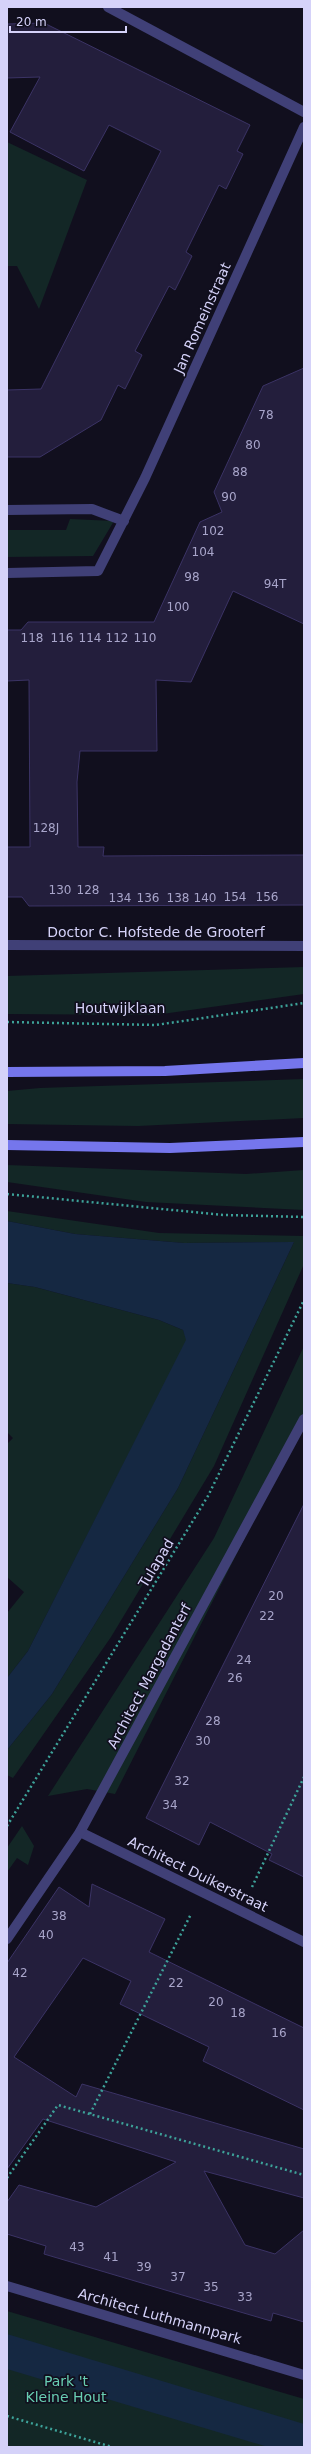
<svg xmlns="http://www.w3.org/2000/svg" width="311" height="2454" viewBox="0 0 311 2454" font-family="'DejaVu Sans',sans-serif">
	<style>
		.green { fill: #132726 }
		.water { fill: #152842 }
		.building { fill: #231e3c; stroke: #3b3365 }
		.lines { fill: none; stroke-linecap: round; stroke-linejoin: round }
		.path { stroke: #3da299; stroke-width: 2.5; stroke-dasharray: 2 3; stroke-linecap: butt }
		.minor { stroke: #404077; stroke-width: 10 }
		.secondary { stroke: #7576ec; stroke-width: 10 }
		.labels { text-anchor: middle; stroke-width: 3.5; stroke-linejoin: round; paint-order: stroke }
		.number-label { font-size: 12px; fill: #a8a5ca }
		.street-label { font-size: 14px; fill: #d5d2f9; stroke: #110f1e }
		.park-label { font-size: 14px; fill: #68cfb2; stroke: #110f1e }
	</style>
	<rect width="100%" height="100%" fill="#110f1e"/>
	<g class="green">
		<path d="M7 142 87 180 39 309 17 266H7Z"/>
		<path d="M70 519 114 521 93 556 7 557V530H66Z"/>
		<path d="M304 967V994L155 1015 7 1014V976Z"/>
		<path d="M304 1079V1118L138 1126 7 1124V1091L40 1088Z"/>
		<path d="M7 1165 246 1174 304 1170V1210L146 1202 7 1182Z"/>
		<path d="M7 1211 159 1233 304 1236V1264L214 1466 111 1637 13 1778 7 1775V1750L52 1694 178 1488 294 1242 184 1243 75 1234 7 1221Z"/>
		<path d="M7 1283 35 1287 159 1320 183 1330 187 1340 28 1651 7 1678V1613L24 1592 7 1577V1444L13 1438 7 1432Z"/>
		<path d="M304 1346V1421L115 1794 87 1789 48 1796 214 1538Z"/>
		<path d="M22 1826 34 1846 28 1865 17 1858 7 1872V1848Z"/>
		<path d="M7 2311 304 2399V2447H7Z"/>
	</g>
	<g class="water">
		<path d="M7 1221 75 1234 184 1243 294 1242 178 1488 52 1694 7 1750V1678L28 1651 186 1340 183 1330 159 1320 35 1287 7 1283Z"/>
		<path d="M7 2334 304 2424V2447H268L7 2369Z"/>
	</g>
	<g class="building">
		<path d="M44 23 250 125 237 151 243 154 226 189 219 185 186 252 192 256 175 290 169 286 135 351 142 355 125 389 118 385 101 420 40 457H7V390L41 389 161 151 109 125 84 171 10 132 40 77 7 78V24Z"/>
		<path d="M304 368V624L233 591 191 682 156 680 157 751H80L77 782 78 847H104L103 856 304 855V905L29 906 22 897H7V847H30L29 680 7 681V630H21L28 622H154L200 522 222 512 214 492 263 386Z"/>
		<path d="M304 1504V1877L269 1860 272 1854 210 1822 199 1845 146 1818Z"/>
		<path d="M92 1884 165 1919 149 1952 304 2028V2110L203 2061 209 2047 120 2004 131 1981 83 1958 14 2057 76 2097 82 2084 304 2149V2198L204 2171 245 2245 275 2254 304 2230V2322L273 2313 271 2321 189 2297 44 2254 46 2246 7 2234V2202L19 2185 96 2207 176 2162 43 2119 7 2169V1963L59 1887 89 1907Z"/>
	</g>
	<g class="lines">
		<g class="path">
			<path d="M7 1022 156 1025 304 1003"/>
			<path d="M7 1194 224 1215 304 1217"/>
			<path d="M7 1826 208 1496 304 1300"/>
			<path d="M252 1887 304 1777"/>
			<path d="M90 2114 191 1914"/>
			<path d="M7 2178 58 2105 304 2175"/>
			<path d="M7 2416 112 2447"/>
		</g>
		<g class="minor">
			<path d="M108 7 304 112"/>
			<path d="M7 510 92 509 124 521"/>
			<path d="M7 573 98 571 145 478 304 127"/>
			<path d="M7 945 304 946"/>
			<path d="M80 1832 304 1942"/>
			<path d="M7 1939 80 1832 304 1419"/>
			<path d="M7 2286 304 2375"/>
		</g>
		<g class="secondary">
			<path d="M7 1072 165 1071 304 1063"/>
			<path d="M7 1145 170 1148 304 1142"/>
		</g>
	</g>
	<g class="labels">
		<g class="number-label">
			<text x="266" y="419">78</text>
			<text x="253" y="449">80</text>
			<text x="240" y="476">88</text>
			<text x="229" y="501">90</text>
			<text x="213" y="535">102</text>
			<text x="203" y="556">104</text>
			<text x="192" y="581">98</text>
			<text x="275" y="588">94T</text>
			<text x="178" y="611">100</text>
			<text x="32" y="642">118</text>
			<text x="62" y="642">116</text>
			<text x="90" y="642">114</text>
			<text x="117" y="642">112</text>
			<text x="145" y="642">110</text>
			<text x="46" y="832">128J</text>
			<text x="60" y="894">130</text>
			<text x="88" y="894">128</text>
			<text x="235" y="901">154</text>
			<text x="267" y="901">156</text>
			<text x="120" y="902">134</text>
			<text x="148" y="902">136</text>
			<text x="178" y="902">138</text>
			<text x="205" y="902">140</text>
			<text x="276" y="1600">20</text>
			<text x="267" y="1620">22</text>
			<text x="244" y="1664">24</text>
			<text x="235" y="1682">26</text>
			<text x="213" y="1725">28</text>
			<text x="203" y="1745">30</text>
			<text x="182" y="1785">32</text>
			<text x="170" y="1809">34</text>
			<text x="59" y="1920">38</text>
			<text x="46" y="1939">40</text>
			<text x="20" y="1977">42</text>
			<text x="176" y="1987">22</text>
			<text x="216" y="2006">20</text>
			<text x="238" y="2017">18</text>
			<text x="279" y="2037">16</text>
			<text x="77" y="2251">43</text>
			<text x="111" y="2261">41</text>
			<text x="144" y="2271">39</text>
			<text x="178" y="2281">37</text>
			<text x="211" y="2291">35</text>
			<text x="245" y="2301">33</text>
		</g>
		<g class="street-label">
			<text transform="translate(202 318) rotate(-66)" y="5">Jan Romeinstraat</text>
			<text x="156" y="937">Doctor C. Hofstede de Grooterf</text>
			<text x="120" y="1013">Houtwijklaan</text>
			<text transform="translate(156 1563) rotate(-59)" y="5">Tulapad</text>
			<text transform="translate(149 1676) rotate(-62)" y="5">Architect Margadanterf</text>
			<text transform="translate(198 1874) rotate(26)" y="5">Architect Duikerstraat</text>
			<text transform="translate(160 2316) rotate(16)" y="5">Architect Luthmannpark</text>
		</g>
		<g class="park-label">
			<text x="66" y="2386">Park 't<tspan x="66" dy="16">Kleine Hout</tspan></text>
		</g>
	</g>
	<rect width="311" height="2454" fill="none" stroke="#d5d2f9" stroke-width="16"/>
	<path d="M10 26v6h116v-6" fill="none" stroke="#d5d2f9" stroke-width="2"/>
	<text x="16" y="26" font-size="12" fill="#d5d2f9" stroke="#110f1e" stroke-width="3" paint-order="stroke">20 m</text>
</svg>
